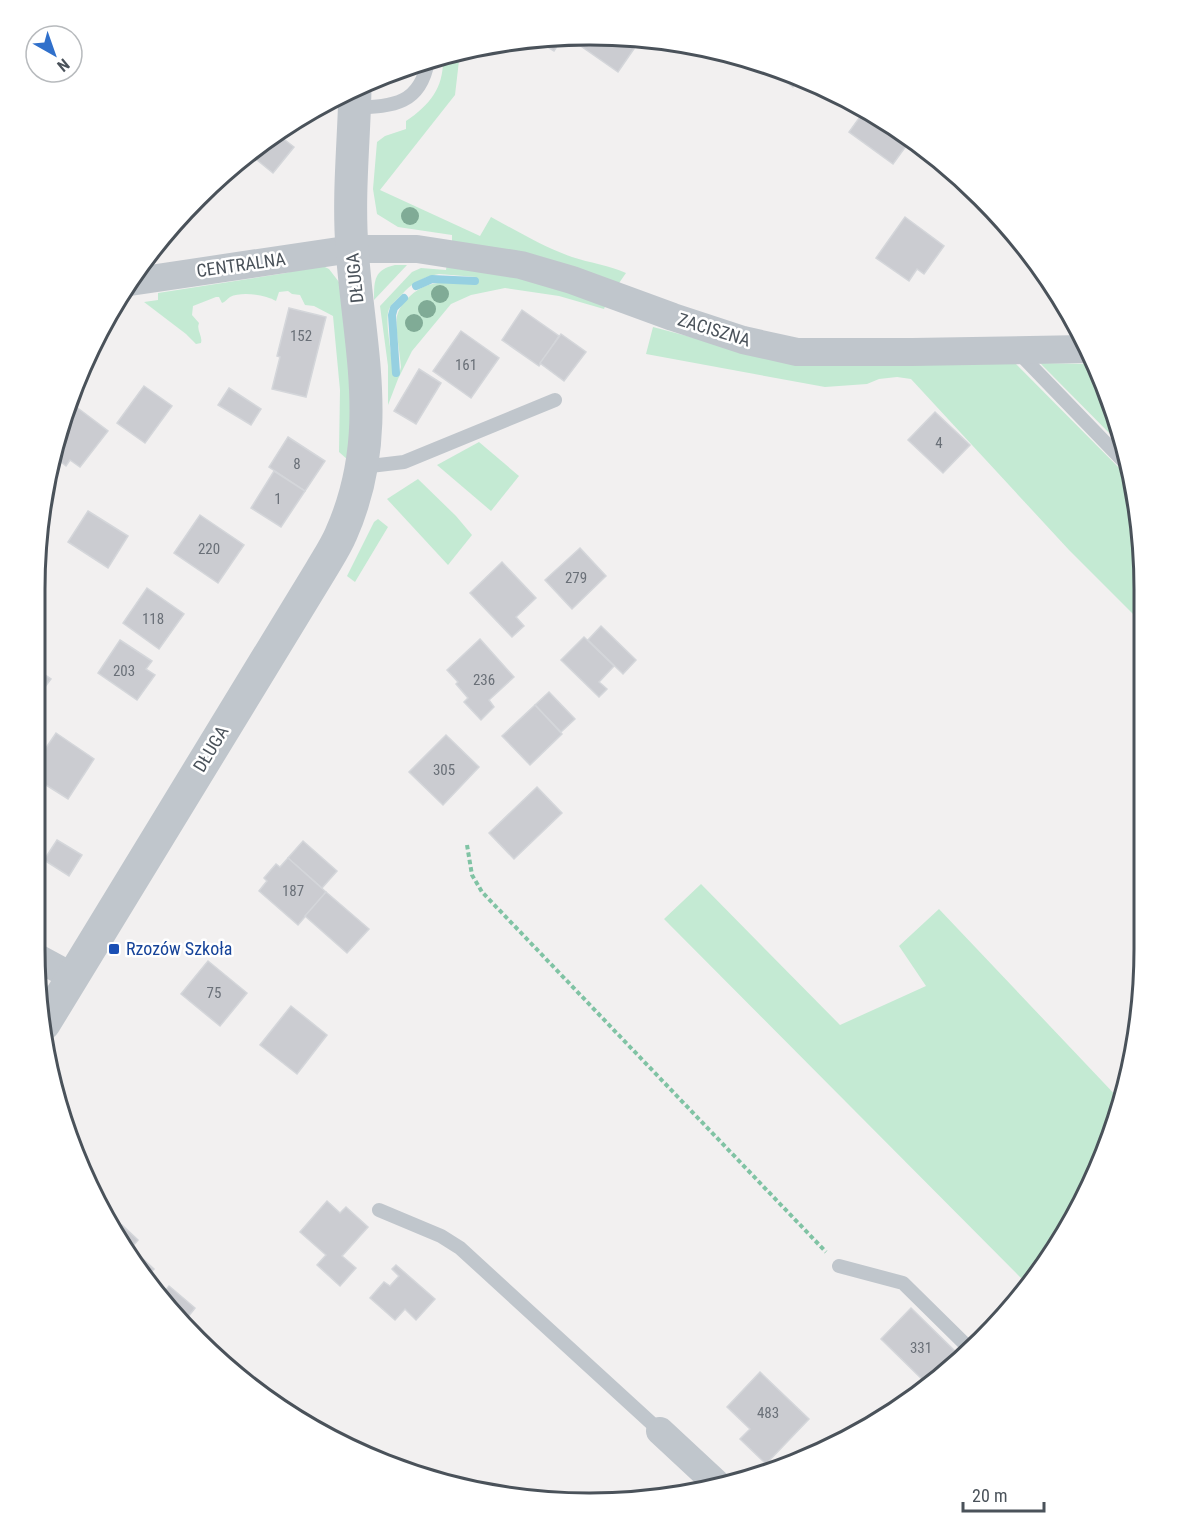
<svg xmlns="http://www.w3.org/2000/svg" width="1179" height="1538" viewBox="0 0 1179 1538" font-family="'Roboto Condensed',sans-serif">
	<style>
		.green { fill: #c4ead3; fill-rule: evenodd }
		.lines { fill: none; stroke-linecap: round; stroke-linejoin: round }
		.stream { stroke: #96d0e1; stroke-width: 8 }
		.building { fill: #cbccd1; stroke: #d4d6da; stroke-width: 1.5 }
		.path { stroke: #80c3a4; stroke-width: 4; stroke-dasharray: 4.5 3; stroke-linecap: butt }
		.service { stroke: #c0c6cc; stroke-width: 14 }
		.minor { stroke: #c0c6cc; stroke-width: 28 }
		.tertiary { stroke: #c0c6cc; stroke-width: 33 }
		.tree { fill: #80ab96 }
		.transit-dot { fill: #1a4fb4; stroke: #fff; stroke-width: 2 }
		.labels { text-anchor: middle; stroke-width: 5; stroke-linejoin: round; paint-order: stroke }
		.number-label { font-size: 15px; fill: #6a7078 }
		.street-label { font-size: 18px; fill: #4a525a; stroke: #fff }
		.transit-label { font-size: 18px; fill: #164399; stroke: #fff; text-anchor: start }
		.rim { fill: none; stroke: #4a525a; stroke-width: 3 }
	</style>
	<rect width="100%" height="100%" fill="#f2f0f0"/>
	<g class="green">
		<path d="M460 52 455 95 380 190 480 236 491 217C517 231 543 247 572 257 590 263 608 265 626 273L617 286 452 243V235L398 227 377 214 373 189 377 142 385 136 406 129V121C431 104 444 87 443 57Z"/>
		<path d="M447 263 496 269 607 302 604 309 559 296 505 288 471 295 451 304 412 351 398 379 388 405V366L380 306 412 272 421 268 446 270ZM439 274 476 277 475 284C451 281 427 279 409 297 403 303 399 308 397 316 395 328 400 354 401 367L399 374 393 372C393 357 384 322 389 309 392 303 400 297 405 291 414 282 426 276 439 274Z"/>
		<path d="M319 264 329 269 342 286 354 382 348 460 339 452 340 390 333 316 314 306 305 305 300 295 292 294 288 291 279 292 276 301C266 295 242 291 230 297 227 299 225 302 222 303L219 297H216L193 306 192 315 199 323C196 330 203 336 201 343L196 344 186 334 144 302 158 300V293L286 273Z"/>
		<path d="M395 265H407L374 300C374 280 374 270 395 265Z"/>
		<path d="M653 327 778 360 1015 363 1131 480 1140 517V621L1069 550 911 379 897 377 879 379 867 384 825 387 646 354Z"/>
		<path d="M1040 363 1092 364 1115 411 1123 447Z"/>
		<path d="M479 442 519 476 491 511 437 465Z"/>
		<path d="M418 479 456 516 472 535 448 565 387 499Z"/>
		<path d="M378 519 388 527 355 582 347 576 374 522Z"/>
		<path d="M701 884 840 1025 926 986 899 946 939 909 1121 1101 1115 1127 1051 1257 1028 1285 664 919Z"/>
	</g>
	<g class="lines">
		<g class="stream">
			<path d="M416 286 432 279 475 281"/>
			<path d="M396 373 392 315 394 308 404 298"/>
		</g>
	</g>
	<g class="building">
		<path d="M584 35H590L640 40 618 72 578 44Z"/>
		<path d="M563 37 554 51 536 40Z"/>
		<path d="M765 66 801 77 793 87Z"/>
		<path d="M865 110 898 128 911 139 893 164 849 132Z"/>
		<path d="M276 133 294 147 273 173 252 156Z"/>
		<path d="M905 217 944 246 924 274 917 269 909 281 876 258Z"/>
		<path d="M289 308 326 317 306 397 272 389 280 357 277 356Z"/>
		<path d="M522 310 559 336 539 366 502 340Z"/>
		<path d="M461 331 499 358 471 398 433 371Z"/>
		<path d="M561 334 586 352 564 381 540 363Z"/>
		<path d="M419 369 441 383 416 424 394 411Z"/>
		<path d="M144 386 172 406 145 443 117 423Z"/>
		<path d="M229 388 261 409 251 425 218 405Z"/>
		<path d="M75 406 108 431 80 467 70 460 66 466 52 455 63 421Z"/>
		<path d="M935 412 970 445 943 473 908 440Z"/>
		<path d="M288 437 325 461 305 491 269 467Z"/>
		<path d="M274 471 305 491 281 527 251 508Z"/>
		<path d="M88 511 128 536 108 568 68 542Z"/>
		<path d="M200 515 244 545 218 583 174 553Z"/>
		<path d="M580 548 606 576 572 609 545 580Z"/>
		<path d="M502 562 536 598 516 617 524 626 512 637 470 593Z"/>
		<path d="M147 588 184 614 159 649 123 623Z"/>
		<path d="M601 626 636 660 623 674 588 640Z"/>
		<path d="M584 637 614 666 599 682 607 689 599 697 561 660Z"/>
		<path d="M480 639 514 677 489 700 494 707 481 720 464 702 468 698 456 684 458 682 447 670Z"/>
		<path d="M120 640 152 661 146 669 155 675 137 700 98 673Z"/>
		<path d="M35 668 51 679 35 700Z"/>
		<path d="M549 692 575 719 561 732 535 705Z"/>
		<path d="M535 705 562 734 530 765 502 736Z"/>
		<path d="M56 733 94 759 68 799 35 778V764Z"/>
		<path d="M446 735 479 767 443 805 409 772Z"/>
		<path d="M537 787 562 813 514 859 489 833Z"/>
		<path d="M57 840 82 855 69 876 44 860Z"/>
		<path d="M303 841 337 871 322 888 288 858Z"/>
		<path d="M288 858 326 892 298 925 259 891 267 881 264 878 276 864 280 867Z"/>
		<path d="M326 892 369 929 347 953 305 916Z"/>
		<path d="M208 961 247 993 220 1026 181 994Z"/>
		<path d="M291 1006 327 1035 297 1074 260 1045Z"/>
		<path d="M327 1201 340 1213 346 1207 368 1227 342 1256 356 1268 340 1286 317 1265 326 1255 300 1232Z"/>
		<path d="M122 1225 138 1240 131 1248 154 1269 147 1276 115 1234Z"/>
		<path d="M396 1265 435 1299 416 1320 405 1309 395 1320 370 1298 384 1282 390 1286 399 1276 392 1269Z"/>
		<path d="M169 1286 195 1308 183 1323 162 1295Z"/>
		<path d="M911 1308 962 1358 928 1385 881 1339Z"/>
		<path d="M760 1372 809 1419 766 1464 740 1439 750 1429 727 1407Z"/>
	</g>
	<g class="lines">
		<path class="path" d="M467 845 472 875 482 892 826 1252"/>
		<g class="service">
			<path d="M355 108C393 106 420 105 428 61"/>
			<path d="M1017 351 1128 466"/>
			<path d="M362 467 404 462 555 400"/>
			<path d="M379 1210 441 1236 460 1248 660 1431"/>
			<path d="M839 1266 903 1283 971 1350"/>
		</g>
		<g class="minor">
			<path d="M130 282 352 249H417L521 265 572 280 673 317 743 340 797 352H912L1084 349"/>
			<path d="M36 957 73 977"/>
			<path d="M660 1431 717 1484"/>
		</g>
		<path class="tertiary" d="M44 1024 321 570C328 558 336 546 341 534 385 435 359 349 352 248 348 195 354 141 355 89"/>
	</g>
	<g class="tree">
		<circle cx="410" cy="216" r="9"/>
		<circle cx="440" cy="294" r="9"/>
		<circle cx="427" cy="309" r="9"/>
		<circle cx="414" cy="323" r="9"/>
	</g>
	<rect class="transit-dot" x="108" y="943" width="12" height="12" rx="3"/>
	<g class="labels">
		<g class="number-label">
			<text x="301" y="341">152</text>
			<text x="466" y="370">161</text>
			<text x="939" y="448">4</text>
			<text x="297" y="469">8</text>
			<text x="278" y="504">1</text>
			<text x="209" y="554">220</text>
			<text x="576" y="583">279</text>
			<text x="153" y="624">118</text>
			<text x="124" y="676">203</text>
			<text x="484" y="685">236</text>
			<text x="444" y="775">305</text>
			<text x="293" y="896">187</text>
			<text x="214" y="998">75</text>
			<text x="921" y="1353">331</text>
			<text x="768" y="1418">483</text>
		</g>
		<g class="street-label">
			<text transform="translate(241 265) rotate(-8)" y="6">CENTRALNA</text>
			<text transform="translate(355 278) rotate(-96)" y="6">DŁUGA</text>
			<text transform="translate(714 330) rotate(17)" y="6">ZACISZNA</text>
			<text transform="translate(211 749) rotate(-59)" y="6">DŁUGA</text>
		</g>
		<g class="transit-label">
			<text x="126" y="955">Rzozów Szkoła</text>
		</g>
	</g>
	<path d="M0 0H1179V1538H0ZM589 45H590A544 544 0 0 1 1134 589V949A544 544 0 0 1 590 1493H589A544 544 0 0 1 45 949V589A544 544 0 0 1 589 45Z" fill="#fff" fill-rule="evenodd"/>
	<path class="rim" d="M589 45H590A544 544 0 0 1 1134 589V949A544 544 0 0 1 590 1493H589A544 544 0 0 1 45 949V589A544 544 0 0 1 589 45Z"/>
	<g transform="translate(54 54) rotate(140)"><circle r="28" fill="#ffffff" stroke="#b7babd" stroke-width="1.5"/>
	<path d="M0-4.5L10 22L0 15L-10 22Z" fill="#3070cb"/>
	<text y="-9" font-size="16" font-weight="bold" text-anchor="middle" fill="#4a525a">N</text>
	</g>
	<path d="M963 1502v9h81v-9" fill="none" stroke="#4a525a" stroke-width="3"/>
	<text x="972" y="1502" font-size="18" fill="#4a525a" stroke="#ffffff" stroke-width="4.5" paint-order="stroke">20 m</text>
</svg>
